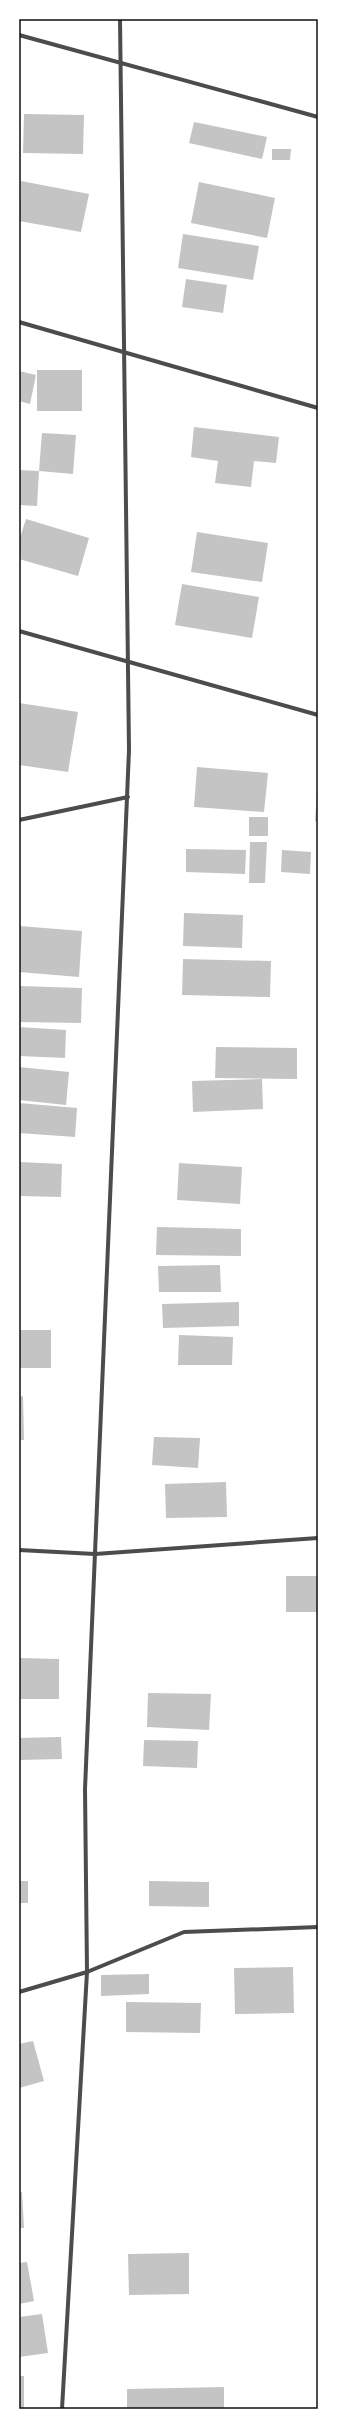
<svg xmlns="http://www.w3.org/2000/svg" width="337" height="2428" viewBox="0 0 337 2428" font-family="'IBM Plex Serif',serif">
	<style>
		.building { fill: #c4c4c4 }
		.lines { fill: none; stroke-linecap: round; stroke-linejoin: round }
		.minor { stroke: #4c4c4c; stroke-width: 4 }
		.neatline { fill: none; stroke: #111; stroke-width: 1.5 }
	</style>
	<rect width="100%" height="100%" fill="#fff"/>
	<g class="building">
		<path d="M24 114 84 115 83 154 23 153Z"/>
		<path d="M194 122 267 137 262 159 189 143Z"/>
		<path d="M272 149H291L290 160H272Z"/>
		<path d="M21 181 89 194 81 232 19 221Z"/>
		<path d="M199 182 275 198 267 238 191 223Z"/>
		<path d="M183 234 259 246 253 280 178 268Z"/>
		<path d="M186 279 227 285 223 313 182 307Z"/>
		<rect x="37" y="370" width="45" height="41"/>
		<path d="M19 371 36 375 30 404 19 401Z"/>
		<path d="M194 427 279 437 276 463 254 461 251 487 215 483 218 461 191 457Z"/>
		<path d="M42 433 76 435 73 474 39 471Z"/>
		<path d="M19 470 39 471 37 506 19 505Z"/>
		<path d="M26 519 89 538 78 576 19 559V541Z"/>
		<path d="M197 532 268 543 262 582 191 572Z"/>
		<path d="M182 584 259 597 252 638 175 625Z"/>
		<path d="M19 703 78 712 68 772 19 765Z"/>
		<path d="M197 767 268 773 264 812 194 807Z"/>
		<path d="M317 794H318V821H315Z"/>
		<rect x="249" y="817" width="19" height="19"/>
		<path d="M250 842H267L265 883H249Z"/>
		<path d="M186 849 246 850 245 874 186 872Z"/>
		<path d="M282 850 311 852 310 874 281 872Z"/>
		<path d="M184 913 243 915 242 948 183 946Z"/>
		<path d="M19 926 82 931 79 977 19 972Z"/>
		<path d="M183 959 271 961 270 997 182 995Z"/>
		<path d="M19 986 82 988 81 1023 19 1022Z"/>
		<path d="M19 1027 66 1030 65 1058 19 1056Z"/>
		<path d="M216 1047 297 1048V1079L215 1078Z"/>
		<path d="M19 1067 69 1072 66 1105 19 1100Z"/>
		<path d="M262 1079 263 1109 193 1112 192 1081Z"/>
		<path d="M19 1103 77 1108 75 1137 19 1133Z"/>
		<path d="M19 1162 62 1164 61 1197 19 1196Z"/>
		<path d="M179 1163 242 1167 240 1204 177 1200Z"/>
		<path d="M157 1227 241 1229V1256L156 1255Z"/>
		<path d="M220 1265 221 1292H159L158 1266Z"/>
		<path d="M239 1302V1326L163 1328 162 1304Z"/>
		<rect x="19" y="1330" width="32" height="38"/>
		<path d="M179 1335 233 1337 232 1365H178Z"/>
		<path d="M23 1396 24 1440H19V1397Z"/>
		<path d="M154 1437 200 1438 198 1468 152 1465Z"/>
		<path d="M226 1482 227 1517 166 1518 165 1484Z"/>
		<rect x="286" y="1576" width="32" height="36"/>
		<path d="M19 1658 59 1659V1699H19Z"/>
		<path d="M148 1693 211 1694 209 1730 147 1727Z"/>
		<path d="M61 1737 62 1759 19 1760V1738Z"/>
		<path d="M144 1740 198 1741 197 1768 143 1766Z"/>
		<rect x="19" y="1881" width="9" height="22"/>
		<path d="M149 1881 209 1882V1907L149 1906Z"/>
		<path d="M293 1967 294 2013 235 2014 234 1968Z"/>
		<path d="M149 1974V1994L101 1996V1975Z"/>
		<path d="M126 2002 201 2003 200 2033 126 2032Z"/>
		<path d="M33 2041 44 2081 19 2088V2044Z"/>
		<path d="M19 2192H22L24 2228H19Z"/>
		<path d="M189 2253V2294L129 2295 128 2254Z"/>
		<path d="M27 2262 34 2301 19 2304V2263Z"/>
		<path d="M42 2314 48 2353 19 2357V2317Z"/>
		<rect x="19" y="2376" width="5" height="33"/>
		<path d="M224 2387V2409H127V2389Z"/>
	</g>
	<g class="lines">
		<g class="minor">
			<path d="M19 35 318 117"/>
			<path d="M19 322 318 408"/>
			<path d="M19 631 318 715"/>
			<path d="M19 820 128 797"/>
			<path d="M19 1550 95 1554 318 1538"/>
			<path d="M19 1992 87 1972 184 1932 318 1927"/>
			<path d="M62 2409 87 1972 85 1789 129 750 120 19"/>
		</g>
	</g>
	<rect width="337" height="2428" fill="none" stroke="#ffffff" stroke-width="40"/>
	<rect x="20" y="20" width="297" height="2388" class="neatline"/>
</svg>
